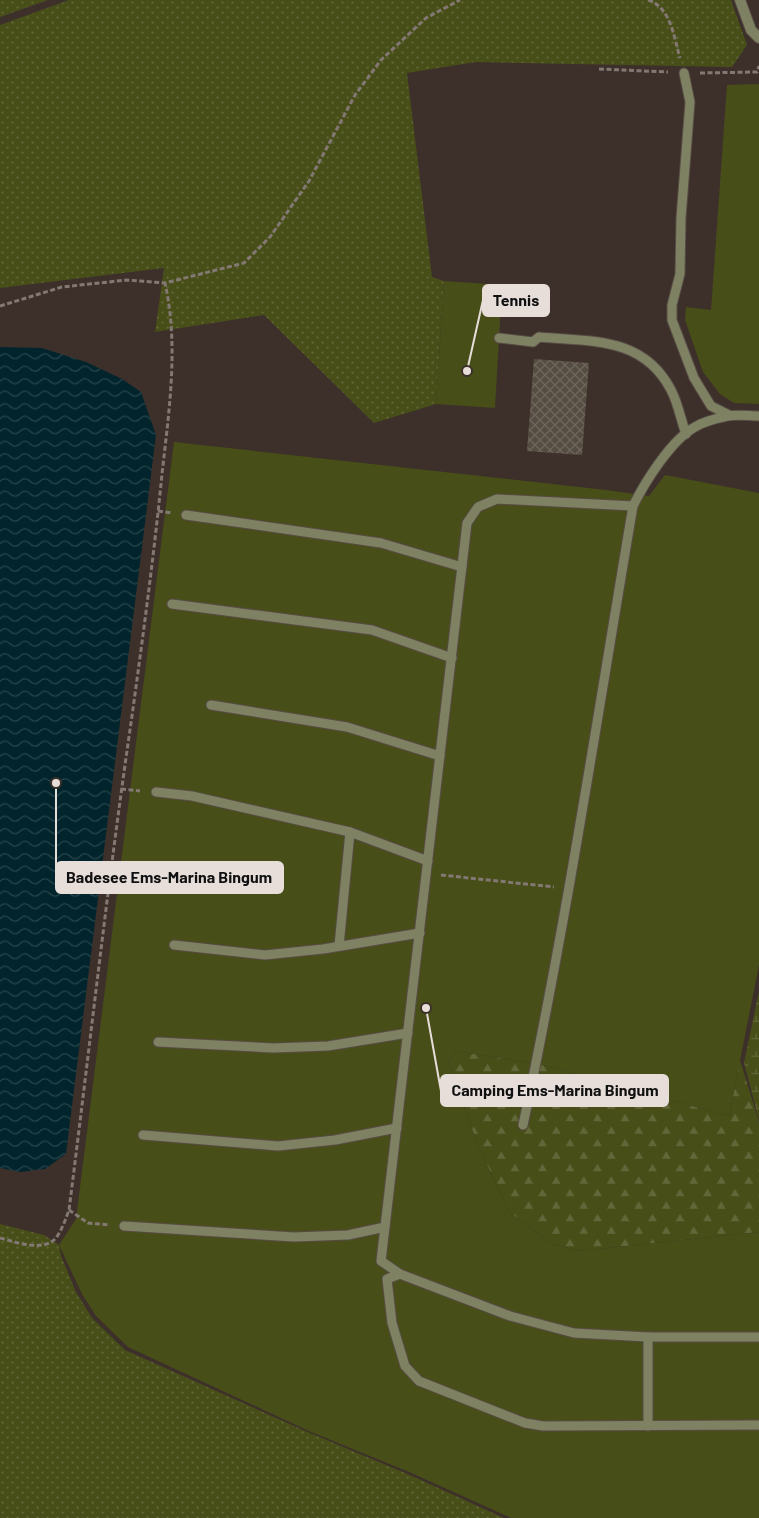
<svg xmlns="http://www.w3.org/2000/svg" width="759" height="1518" viewBox="0 0 759 1518" font-family="Barlow,sans-serif">
	<style>
		.grass { fill: url(#grass-dots) }
		.forest { fill: url(#forest-firs) }
		.wetland { fill: url(#wetland-marsh) }
		.park { fill: #474e18 }
		.water { fill: url(#water-waves) }
		.building { fill: url(#building-cross-hatch) }
		.lines { fill: none; stroke-linecap: round; stroke-linejoin: round }
		.lane-casing { stroke: #584c46; stroke-width: 11 }
		.street-casing { stroke: #584c46; stroke-width: 12 }
		.path { stroke: #837873; stroke-width: 3; stroke-dasharray: 5 2.5; stroke-linecap: butt }
		.lane { stroke: #7e8263; stroke-width: 9 }
		.street { stroke: #7e8263; stroke-width: 10 }
		.leader { fill: none; stroke: #e7deda; stroke-width: 2 }
		.callout-dot { fill: #e7deda; stroke: #3d302a; stroke-width: 2 }
		.callout { fill: #e7deda; stroke: #e7deda; stroke-width: 2 }
		.callout-label { font-size: 16px; text-anchor: middle; font-weight: bold; fill: #111 }
	</style>
	<defs>
		<pattern id="grass-dots" width="8" height="8" patternUnits="userSpaceOnUse" patternTransform="scale(1.25)"><rect width="8" height="8" fill="#474e18"/><path d="M2 2h.1M6 6h.1" fill="none" stroke="#626739" stroke-width="1.8" stroke-linecap="round"/></pattern>
		<pattern id="forest-firs" width="22" height="20" patternUnits="userSpaceOnUse" patternTransform="scale(1.25)"><rect width="22" height="20" fill="#474e18"/><path d="M5 1l3.5 6h-7zM16 11l3.5 6h-7z" fill="#626739"/></pattern>
		<pattern id="wetland-marsh" width="20" height="14" patternUnits="userSpaceOnUse" patternTransform="scale(1.25)"><rect width="20" height="14" fill="#474e18"/><path d="M1 5h8M5 5V1M11 12h8M15 12V8" fill="none" stroke="#626739"/></pattern>
		<pattern id="water-waves" width="16" height="10" patternUnits="userSpaceOnUse" patternTransform="scale(1.25)"><rect width="16" height="10" fill="#02252d"/><path d="M0 5q4-4 8 0t8 0" fill="none" stroke="#27444b"/></pattern>
		<pattern id="building-cross-hatch" width="8" height="8" patternUnits="userSpaceOnUse" patternTransform="scale(1.25)"><rect width="8" height="8" fill="#564d42"/><path d="M0 0l8 8M0 8l8-8" fill="none" stroke="#6e665d"/></pattern>
	</defs>
	<rect width="100%" height="100%" fill="#3d302a"/>
	<g class="grass">
		<path d="M0 0H48L0 17Z"/>
		<path d="M69 0H731L747 45 732 67 476 62 407 73 432 277 444 281 436 404 374 423 264 315 155 332 164 268 0 288V25Z"/>
		<path d="M0 1224 44 1235 59 1245 61 1256 76 1292 92 1318 125 1350 310 1433 410 1475 504 1518H0Z"/>
	</g>
	<path class="forest" d="M456 1051 543 1065 729 1116 740 1060 759 1122V1232L579 1251 552 1244 509 1212 476 1141 448 1061Z"/>
	<path class="wetland" d="M759 991V1120L744 1063Z"/>
	<g class="park">
		<path d="M758 84 759 85V404L734 403 720 394 703 372 685 320 686 307 711 310 727 85Z"/>
		<path d="M444 281 502 285 495 408 436 404Z"/>
		<path d="M174 442 606 490 649 496 665 475 759 493V965L729 1116 543 1065 456 1051 448 1061 476 1141 509 1212 552 1244 579 1251 759 1232V1518H511L409 1472 311 1432 128 1347 96 1316 82 1294 59 1245 76 1219Z"/>
	</g>
	<path class="water" d="M0 347 42 348 86 362 122 379 141 392 156 435 66 1154 45 1169 20 1172 0 1168Z"/>
	<path class="building" d="M534 359 589 363 582 455 527 451Z"/>
	<g class="lines">
		<g class="lane-casing">
			<g id="lane">
				<path d="M684 73 690 102 681 218 680 274 672 305V320L694 378 711 406 729 415"/>
				<path d="M499 338 533 342 539 337C591 342 643 336 671 390 678 403 681 420 686 434"/>
				<path d="M759 416C749 416 737 414 728 416 718 418 703 422 695 427 671 440 645 482 633 506L497 499 478 507 467 523 381 1261 400 1274 510 1316 574 1333 648 1337H759"/>
				<path d="M186 515 381 543 462 567"/>
				<path d="M172 604 372 630 452 658"/>
				<path d="M211 705 347 727 440 756"/>
				<path d="M156 792 192 796 350 832 428 861"/>
				<path d="M174 945 265 955 323 949 420 933"/>
				<path d="M339 946 350 832"/>
				<path d="M158 1042 273 1048 328 1046 408 1033"/>
				<path d="M523 1125C567 920 598 712 633 506"/>
				<path d="M143 1135 278 1146 335 1140 397 1128"/>
				<path d="M124 1226 294 1237 348 1235 385 1227"/>
				<path d="M400 1274 387 1279 392 1323 405 1366 419 1381 525 1423 543 1426 759 1425"/>
				<path d="M648 1337V1426"/>
			</g>
		</g>
		<g class="street-casing">
			<path id="street" d="M740 0 751 30 759 38"/>
		</g>
		<g class="path">
			<path d="M648 0C671 7 674 38 680 58"/>
			<path d="M599 69 668 72"/>
			<path d="M700 73 757 72 759 66"/>
			<path d="M0 306 62 287 127 280 165 283"/>
			<path d="M158 511 172 513"/>
			<path d="M121 789 140 791"/>
			<path d="M441 875 554 887"/>
			<path d="M69 1210 88 1223 110 1225"/>
			<path d="M0 1238C16 1242 47 1254 58 1235 63 1227 66 1218 69 1210 90 1045 108 880 132 716 143 636 154 555 162 474 169 411 179 345 165 283L244 263 270 237 309 181 355 95 381 60 426 18 460 0"/>
		</g>
		<use href="#lane" class="lane"/>
		<use href="#street" class="street"/>
	</g>
	<path class="leader" d="M467 371L483 300M56 783L56 877M426 1008L441 1091"/>
	<g class="callout-dot">
		<circle cx="467" cy="371" r="5"/>
		<circle cx="56" cy="783" r="5"/>
		<circle cx="426" cy="1008" r="5"/>
	</g>
	<g class="callout">
		<rect x="483" y="285" width="66" height="31" rx="5"/>
		<rect x="56" y="862" width="227" height="31" rx="5"/>
		<rect x="441" y="1075" width="227" height="31" rx="5"/>
	</g>
	<g class="callout-label">
		<text x="516" y="306">Tennis</text>
		<text x="169" y="883">Badesee Ems-Marina Bingum</text>
		<text x="555" y="1096">Camping Ems-Marina Bingum</text>
	</g>
</svg>
